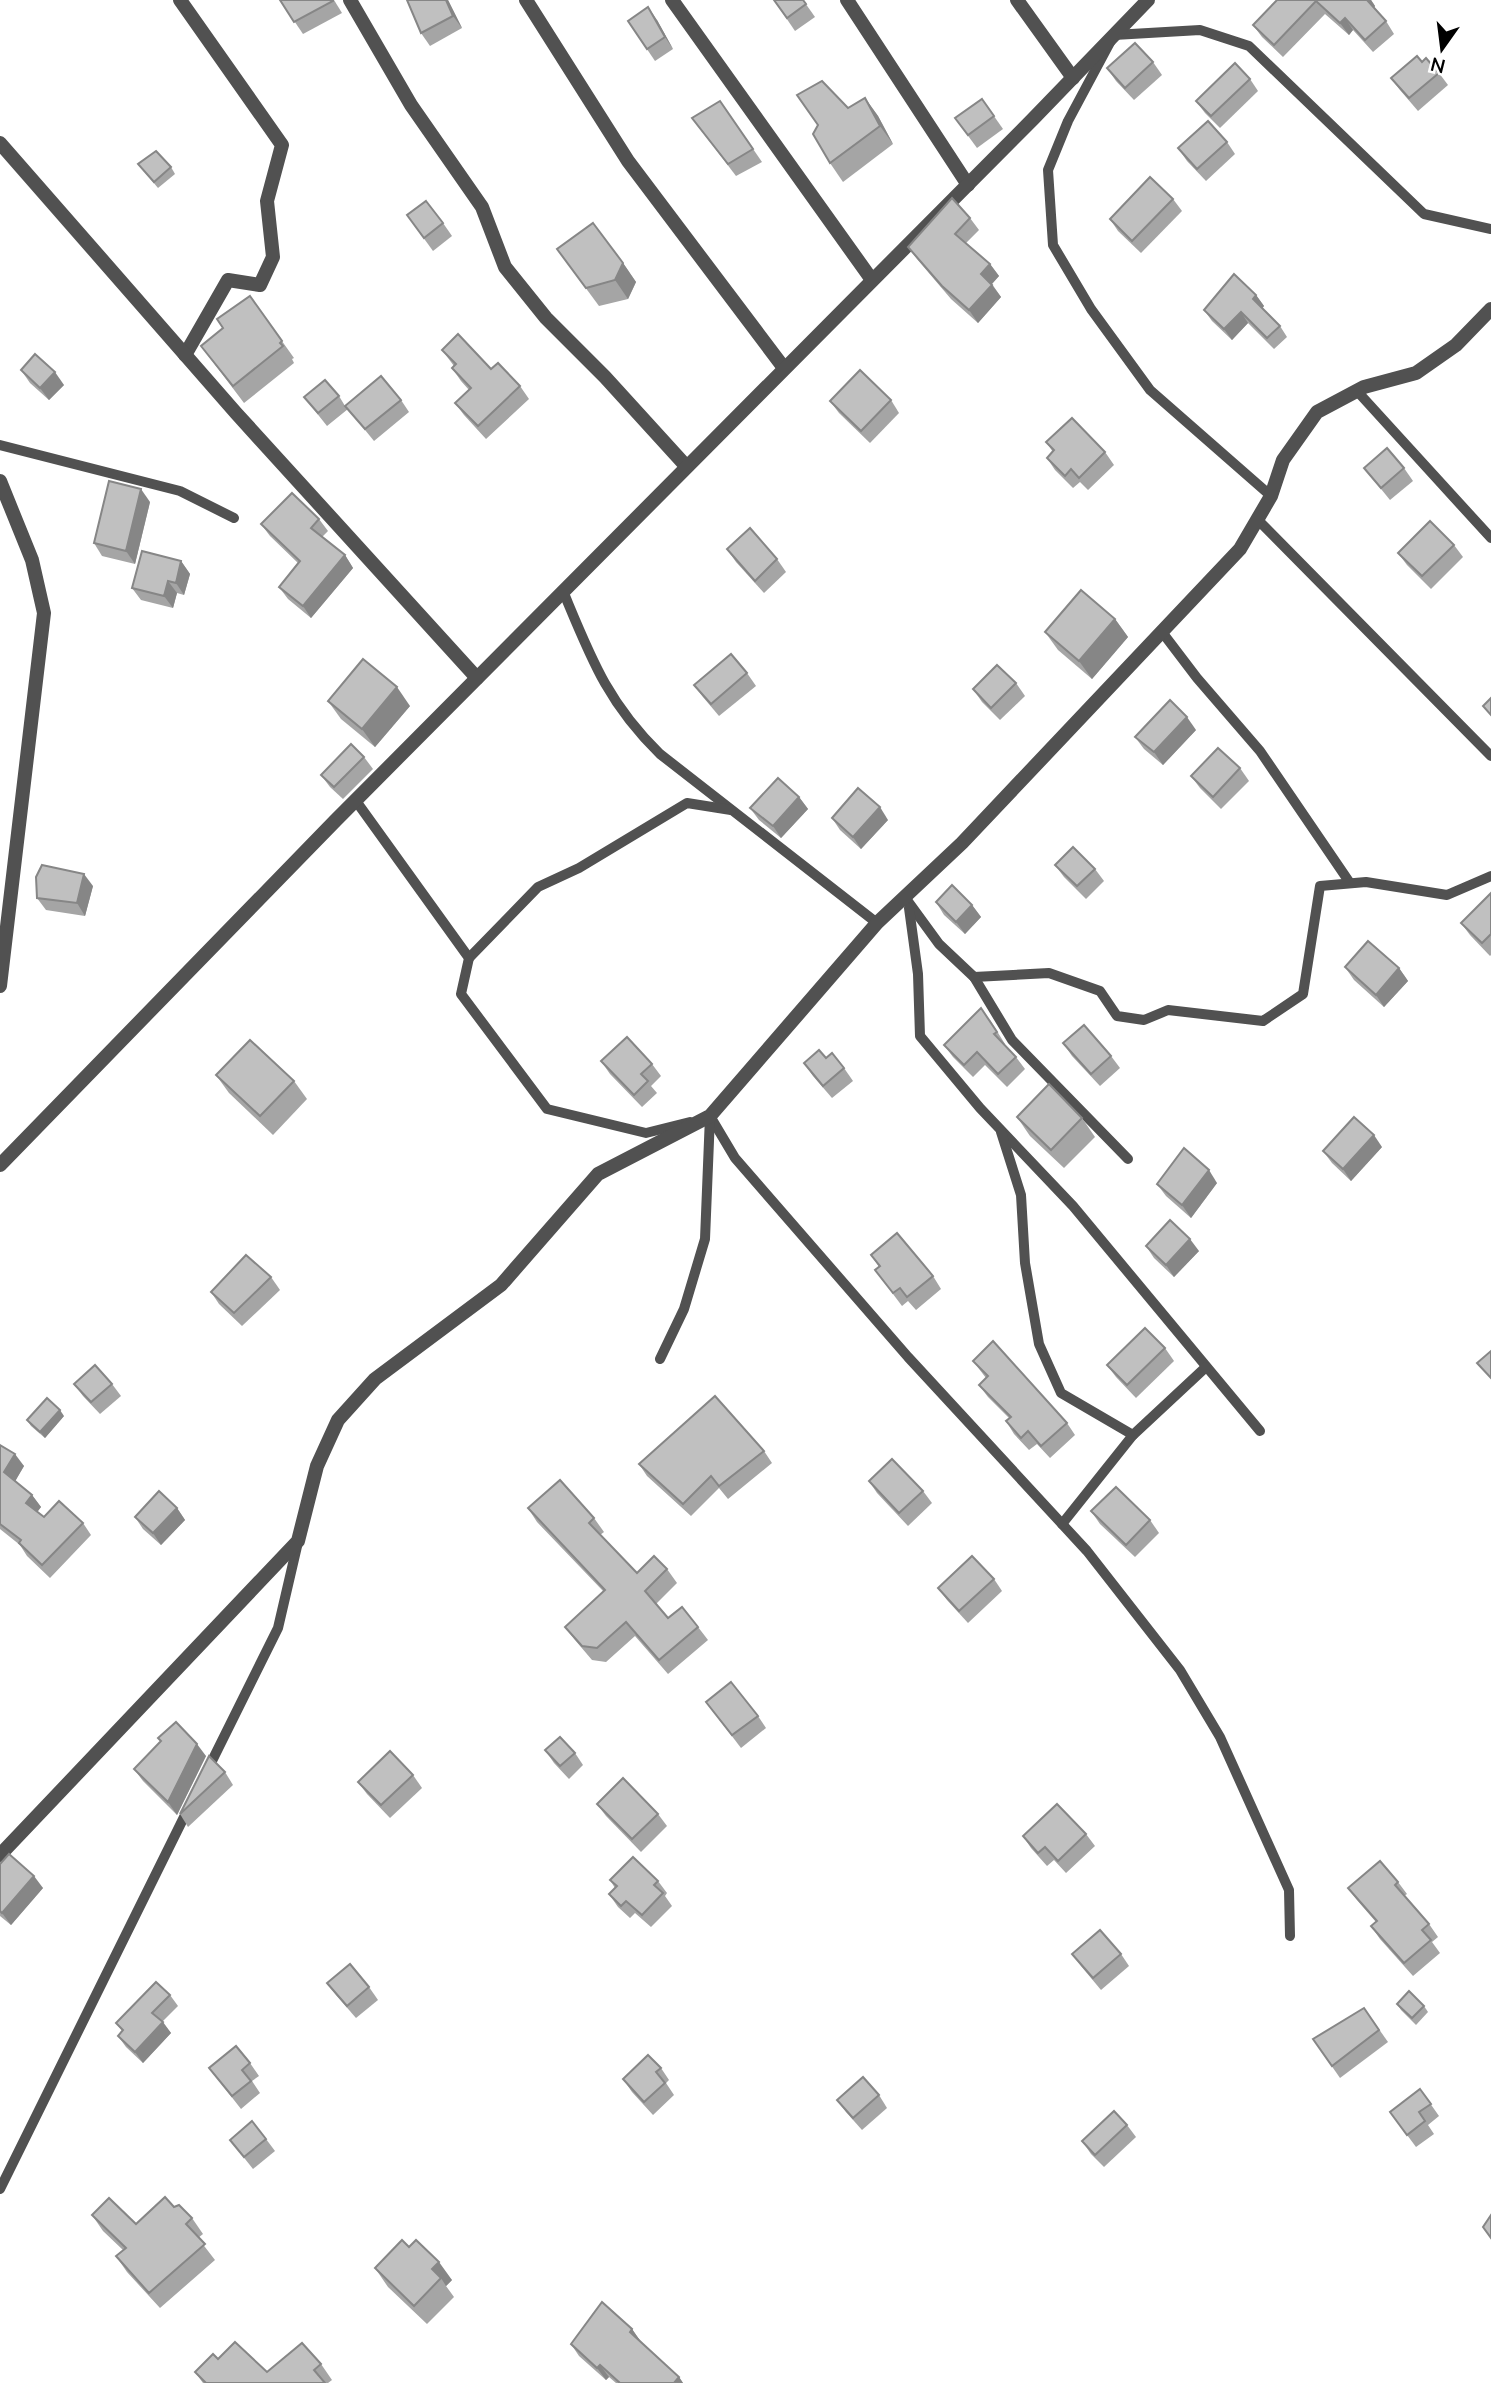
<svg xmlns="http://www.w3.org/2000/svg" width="1491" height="2383" viewBox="0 0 1491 2383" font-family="Mulish,sans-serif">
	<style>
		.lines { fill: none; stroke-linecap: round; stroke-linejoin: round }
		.service { stroke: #515151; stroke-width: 10 }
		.minor { stroke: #515151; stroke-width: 14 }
		.wall { fill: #a5a5a5 }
		.shaded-wall { fill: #868686 }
		.building { fill: #c0c0c0; stroke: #868686; stroke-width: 2 }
	</style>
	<rect width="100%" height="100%" fill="#fff"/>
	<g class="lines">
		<g class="service">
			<path d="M1357 391 1491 538"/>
			<path d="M0 445 180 491 234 518"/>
			<path d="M1271 496 1150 390 1091 309 1053 245 1048 170 1068 121 1114 35 1200 30 1249 46 1424 214 1491 229"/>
			<path d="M1257 519 1491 756"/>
			<path d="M563 591C591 658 607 702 660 754L877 923"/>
			<path d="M1162 632 1197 678 1260 751 1350 883"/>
			<path d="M356 801 469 958 461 994 547 1109 646 1133 690 1122"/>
			<path d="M904 896 939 944 974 977 1049 973 1100 991 1117 1016 1144 1020 1168 1010 1263 1021 1303 994 1320 886 1366 882 1447 895 1491 876"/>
			<path d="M909 908 918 974 920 1036 980 1108 1073 1206 1260 1431"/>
			<path d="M469 958 538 887 579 868 687 803 731 810"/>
			<path d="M974 977 1012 1040 1128 1159"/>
			<path d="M710 1116 735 1158 908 1357 1087 1551 1180 1670 1220 1737 1289 1890 1290 1936"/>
			<path d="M1001 1132 1021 1195 1025 1263 1039 1344 1061 1393 1133 1435 1062 1524"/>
			<path d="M660 1359 684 1309 705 1239 710 1116"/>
			<path d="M1133 1435 1206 1367"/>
			<path d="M206 1773 278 1628 298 1542"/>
			<path d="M0 2189 188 1809"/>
		</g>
		<g class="minor">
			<path d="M180 0 282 145 267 201 273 257 260 285 228 280 185 355"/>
			<path d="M350 0 411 105 482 207 505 267 546 318 605 377 686 466"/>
			<path d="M526 0 628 161 784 368"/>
			<path d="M672 0 872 280"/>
			<path d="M847 0 968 185"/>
			<path d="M1017 0 1073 78"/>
			<path d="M0 143 236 413 477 678"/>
			<path d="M0 481 32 560 44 613 0 986"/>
			<path d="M0 1165 335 821 1033 119 1148 0"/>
			<path d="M0 1855 298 1541 317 1466 338 1420 375 1379 501 1285 598 1174 710 1116 877 923 962 843 1240 549 1271 496 1283 460 1317 412 1364 387 1416 373 1456 345 1491 309"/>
		</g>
	</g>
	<g class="wall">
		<path d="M280 0H334L342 13 303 34Z"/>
		<path d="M448 0 462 28 430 46 421 33Z"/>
		<path d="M774 0H803L815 17 795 31Z"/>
		<path d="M1277 0H1371L1375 6 1374 8 1386 21 1394 34 1373 52 1353 30 1349 35 1325 14 1283 57 1262 37 1253 25Z"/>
		<path d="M657 20 673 49 655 61 628 21Z"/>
		<path d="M1153 62 1162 75 1134 100 1116 81 1107 68Z"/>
		<path d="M1422 62 1439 73 1448 85 1418 111 1400 90 1391 78Z"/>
		<path d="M1250 79 1258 91 1220 128 1205 113 1196 101Z"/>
		<path d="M865 98 878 116 893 144 843 182 830 163 848 108Z"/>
		<path d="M982 99 1003 129 977 148 955 118Z"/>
		<path d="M720 101 762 162 736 176 692 118Z"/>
		<path d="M1227 142 1235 154 1206 181 1187 161 1178 148Z"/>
		<path d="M138 164 171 167 175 174 158 188Z"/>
		<path d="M1173 199 1182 211 1141 253 1118 231 1110 219Z"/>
		<path d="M407 215 443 223 452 236 433 251Z"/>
		<path d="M970 218 979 230 966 243 990 264 999 276 992 284 1001 297 978 323 951 299 917 259 908 247Z"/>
		<path d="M557 249 623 263 636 282 628 299 599 306Z"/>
		<path d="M1256 295 1264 306 1262 308 1280 326 1287 337 1274 349 1248 323 1232 340 1212 321 1204 310Z"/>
		<path d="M250 296 294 358 292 359 294 363 244 403 201 346 223 328Z"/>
		<path d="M442 350 491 369 520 386 529 399 486 439 464 415 455 403 469 390 461 381 452 368 454 366Z"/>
		<path d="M21 370 64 385 49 400 30 383Z"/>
		<path d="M339 396 345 406 401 400 409 412 374 441 348 409 327 426 304 397Z"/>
		<path d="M891 400 899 413 870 443 839 413 830 401Z"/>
		<path d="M1046 442 1105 452 1114 465 1088 490 1080 482 1073 488 1055 470 1047 458 1053 452Z"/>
		<path d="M1364 468H1404L1413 481 1390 500Z"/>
		<path d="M150 502 135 564 102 556 94 543Z"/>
		<path d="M319 519 328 531 322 537 345 555 353 568 311 618 288 599 279 587 298 563 270 536 261 524Z"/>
		<path d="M1454 545 1463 557 1431 589 1407 565 1398 553Z"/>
		<path d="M727 549 777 559 786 572 764 593 736 562Z"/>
		<path d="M181 561 190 574 184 595 177 593 173 608 141 600 132 588Z"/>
		<path d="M1115 619 1128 637 1092 679 1058 650 1045 632Z"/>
		<path d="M747 673 756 686 719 716 703 697 694 685Z"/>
		<path d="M1016 683 1025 696 1000 720 982 702 973 689Z"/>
		<path d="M328 701 410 706 375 747 341 719Z"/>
		<path d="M1196 730 1163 765 1144 749 1135 737Z"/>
		<path d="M364 757 373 769 343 799 330 787 321 775Z"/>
		<path d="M1240 768 1249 781 1221 809 1200 788 1191 776Z"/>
		<path d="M799 797 808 809 781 838 759 820 750 808Z"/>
		<path d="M832 818 888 820 861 849 840 830Z"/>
		<path d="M1055 865 1095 869 1104 881 1086 899 1064 877Z"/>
		<path d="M93 886 85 916 46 910 37 898Z"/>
		<path d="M1491 893V955L1490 956 1470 935 1461 923Z"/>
		<path d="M936 902 972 905 981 917 965 934 944 915Z"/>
		<path d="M1345 967 1399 968 1408 981 1384 1007 1354 980Z"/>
		<path d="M990 1020 1005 1044V1045L1016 1057 1025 1069 1007 1087 985 1065 973 1077 953 1057 944 1045Z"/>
		<path d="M1063 1043 1111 1056 1120 1068 1100 1086 1072 1056Z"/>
		<path d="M826 1058 844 1068 853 1081 832 1098 813 1076 804 1063Z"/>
		<path d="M601 1061 652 1064 661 1076 651 1086 657 1093 642 1107 610 1074Z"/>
		<path d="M216 1075 294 1081 307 1099 273 1135 229 1093Z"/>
		<path d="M1017 1117 1082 1118 1095 1137 1064 1168 1030 1136Z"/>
		<path d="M1382 1147 1351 1181 1332 1163 1323 1151Z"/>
		<path d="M1217 1183 1191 1218 1166 1196 1157 1184Z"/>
		<path d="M1146 1246 1199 1251 1174 1277 1154 1258Z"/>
		<path d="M871 1255 933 1276 941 1289 916 1310 908 1301 902 1306 875 1270 879 1267Z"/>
		<path d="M271 1277 280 1290 242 1326 219 1304 211 1292Z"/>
		<path d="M1165 1348 1174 1361 1136 1398 1116 1377 1107 1365Z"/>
		<path d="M973 1361 1067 1423 1075 1435 1050 1458 1037 1444 1029 1450 1014 1434 1006 1421 1009 1418 988 1397 979 1385 986 1378Z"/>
		<path d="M74 1384H112L121 1396 100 1414 83 1396Z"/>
		<path d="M64 1416 45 1438 31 1426 27 1420Z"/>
		<path d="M0 1445 24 1466 15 1481 32 1495 41 1507 37 1512 44 1517 83 1523 91 1535 50 1578 27 1556 20 1545 0 1529Z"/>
		<path d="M764 1451 772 1463 728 1499 719 1488 691 1516 647 1476 639 1464Z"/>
		<path d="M869 1481 923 1491 932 1503 908 1526 877 1493Z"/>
		<path d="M177 1508 185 1520 161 1545 143 1529 135 1517Z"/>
		<path d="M528 1508 594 1518 604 1532 600 1535 637 1573 667 1569 677 1583 656 1604 668 1618 698 1627 708 1640 668 1674 635 1636 606 1662 592 1660 575 1640 565 1627 604 1592 537 1522Z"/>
		<path d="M1091 1511 1150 1520 1159 1533 1135 1557 1100 1524Z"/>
		<path d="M994 1579 1002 1591 968 1623 947 1600 938 1588Z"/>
		<path d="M706 1702 758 1716 766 1728 741 1748Z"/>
		<path d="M158 1738 206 1756 177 1815 143 1781 134 1769 161 1742Z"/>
		<path d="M545 1750 575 1753 583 1765 569 1779 554 1763Z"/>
		<path d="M225 1772 233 1785 188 1827 180 1814Z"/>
		<path d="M413 1775 422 1788 390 1818 367 1794 358 1782Z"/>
		<path d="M597 1804 658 1814 667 1826 641 1852 606 1816Z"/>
		<path d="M1086 1834 1095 1846 1066 1873 1054 1860 1047 1866 1031 1848 1023 1836Z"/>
		<path d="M0 1864 43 1888 11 1925 0 1916Z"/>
		<path d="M610 1880 658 1881 667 1893 665 1896 672 1906 651 1927 635 1913 630 1918 618 1907 609 1894 615 1888Z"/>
		<path d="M1398 1882 1407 1894 1404 1896 1429 1924 1438 1937 1432 1942 1440 1953 1413 1976 1380 1939 1371 1926 1376 1922 1357 1900 1348 1888Z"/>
		<path d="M1072 1954H1121L1129 1966 1101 1990 1081 1966Z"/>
		<path d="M327 1983 369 1987 378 2000 356 2018 336 1995Z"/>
		<path d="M170 1995 178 2006 162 2022 171 2033 143 2063 126 2047 118 2036 122 2031 116 2023Z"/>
		<path d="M1397 2004 1424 2006 1428 2012 1416 2025 1401 2010Z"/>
		<path d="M1364 2008 1388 2042 1340 2078 1313 2039Z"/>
		<path d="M250 2063 259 2076 252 2081 260 2093 241 2109 209 2068Z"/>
		<path d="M661 2068 669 2080 666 2083 674 2095 653 2115 632 2092 623 2079Z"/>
		<path d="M1420 2089 1439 2116 1428 2125 1434 2134 1416 2147 1390 2112Z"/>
		<path d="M879 2095 887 2108 862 2130 846 2112 837 2100Z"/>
		<path d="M1127 2125 1136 2137 1104 2167 1091 2154 1082 2141Z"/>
		<path d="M266 2139 275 2151 253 2169 230 2140Z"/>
		<path d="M174 2207 192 2218 203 2234 198 2238 215 2260 160 2308 127 2272 116 2256 123 2250 103 2231 92 2215 136 2224Z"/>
		<path d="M409 2247 452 2280 446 2286 454 2297 427 2324 388 2287 375 2268Z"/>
		<path d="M632 2329 641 2342 679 2377 683 2383H616L609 2377 606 2380 579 2356 571 2344Z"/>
		<path d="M218 2359 267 2372 321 2364 332 2380 328 2383H203L195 2372Z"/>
	</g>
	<g class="shaded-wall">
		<path d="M446 0H448L462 28 453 16Z"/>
		<path d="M1366 0H1371L1375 6 1373 9Z"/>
		<path d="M648 7 657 20 673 49 665 37Z"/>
		<path d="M1345 18 1353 30 1349 35 1340 23Z"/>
		<path d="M865 98 878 116 893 144 880 126Z"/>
		<path d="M623 263 636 282 628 299 615 280Z"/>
		<path d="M990 264 999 276 989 287 981 274Z"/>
		<path d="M992 285 1001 297 978 323 969 310Z"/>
		<path d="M1256 295 1264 306 1261 310 1253 299Z"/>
		<path d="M1241 312 1248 323 1232 340 1224 329Z"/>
		<path d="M55 372 64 385 49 400 40 388Z"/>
		<path d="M141 489 150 502 135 564 126 551Z"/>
		<path d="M345 555 353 568 311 618 303 606Z"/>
		<path d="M181 561 190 574 184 595 176 583Z"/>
		<path d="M168 581 177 593 173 608 164 596Z"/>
		<path d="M1115 619 1128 637 1092 679 1079 661Z"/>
		<path d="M397 687 410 706 375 747 362 729Z"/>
		<path d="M1187 717 1196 730 1163 765 1154 752Z"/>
		<path d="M799 797 808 809 781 838 773 826Z"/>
		<path d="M880 807 888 820 861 849 853 837Z"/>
		<path d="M84 874 93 886 85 916 77 903Z"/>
		<path d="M972 905 981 917 965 934 956 922Z"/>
		<path d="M1399 968 1408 981 1384 1007 1376 995Z"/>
		<path d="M1374 1135 1382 1147 1351 1181 1343 1169Z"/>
		<path d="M1209 1170 1217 1183 1191 1218 1182 1205Z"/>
		<path d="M1190 1239 1199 1251 1174 1277 1166 1265Z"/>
		<path d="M60 1410 64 1416 45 1438 40 1432Z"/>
		<path d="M15 1454 24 1466 13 1485 4 1472Z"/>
		<path d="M32 1495 41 1507 35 1515 26 1503Z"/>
		<path d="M177 1508 185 1520 161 1545 153 1533Z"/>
		<path d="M197 1744 206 1756 177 1815 168 1802Z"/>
		<path d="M34 1876 43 1888 11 1925 2 1913Z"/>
		<path d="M163 2022 171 2033 143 2063 135 2052Z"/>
		<path d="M439 2262 452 2280 446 2286 441 2278 432 2269Z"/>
		<path d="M632 2329 641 2342 630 2332Z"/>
		<path d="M600 2365 609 2377 606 2380 597 2368Z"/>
		<path d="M679 2377 683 2383H674Z"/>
	</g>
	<g class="building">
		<path d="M280 0H333V1L294 22Z"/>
		<path d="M407 0H446L453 16 421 33Z"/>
		<path d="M774 0H803L806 4 787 18Z"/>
		<path d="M1277 0H1367L1386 21 1365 40 1345 18 1340 23 1316 1 1274 45 1253 25Z"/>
		<path d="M648 7 665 37 647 49 628 21Z"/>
		<path d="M1135 43 1153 62 1125 88 1107 68Z"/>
		<path d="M1417 56 1422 62 1426 58 1439 73 1409 98 1391 78Z"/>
		<path d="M1235 63 1250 79 1211 116 1196 101Z"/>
		<path d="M822 81 848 108 865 98 880 126 830 163 813 134 818 125 797 95Z"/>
		<path d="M982 99 994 116 968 135 955 118Z"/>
		<path d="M720 101 753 149 728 164 692 118Z"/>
		<path d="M1208 121 1227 142 1197 169 1178 148Z"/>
		<path d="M156 151 171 167 154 182 138 164Z"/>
		<path d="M1150 177 1173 199 1132 241 1110 219Z"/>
		<path d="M952 198 970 218 955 234 990 264 981 274 992 285 969 310 942 286 908 247Z"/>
		<path d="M426 201 443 223 424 238 407 215Z"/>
		<path d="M593 223 623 263 615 280 586 288 557 249Z"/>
		<path d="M1234 274 1256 295 1253 299 1280 326 1267 338 1241 312 1224 329 1204 310Z"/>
		<path d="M250 296 282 341 280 343 283 346 233 386 201 346 223 328 217 319Z"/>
		<path d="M458 334 491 369 498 363 520 386 478 426 455 403 471 388 452 368 456 364 442 350Z"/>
		<path d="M35 354 55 372 40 388 21 370Z"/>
		<path d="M860 370 891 400 861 431 830 401Z"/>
		<path d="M381 376 401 400 365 429 345 406Z"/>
		<path d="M325 380 339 396 318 413 304 397Z"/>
		<path d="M1072 418 1105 452 1079 478 1071 469 1065 476 1047 458 1054 450 1046 442Z"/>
		<path d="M1387 448 1404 468 1381 488 1364 468Z"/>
		<path d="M109 481 141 489 126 551 94 543Z"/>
		<path d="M292 493 319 519 311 528 345 555 303 606 279 587 300 561 261 524Z"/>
		<path d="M1430 521 1454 545 1422 576 1398 553Z"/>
		<path d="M750 528 777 559 755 581 727 549Z"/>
		<path d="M142 551 181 561 176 583 168 581 164 596 132 588Z"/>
		<path d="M1081 590 1115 619 1079 661 1045 632Z"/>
		<path d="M731 654 747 673 711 704 694 685Z"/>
		<path d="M363 659 397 687 362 729 328 701Z"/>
		<path d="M997 665 1016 683 991 708 973 689Z"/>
		<path d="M1491 698V715L1483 706Z"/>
		<path d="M1170 700 1187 717 1154 752 1135 737Z"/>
		<path d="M351 744 364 757 334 787 321 775Z"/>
		<path d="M1218 748 1240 768 1213 797 1191 776Z"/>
		<path d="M778 778 799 797 773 826 750 808Z"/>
		<path d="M858 788 880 807 853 837 832 818Z"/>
		<path d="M1073 847 1095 869 1077 886 1055 865Z"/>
		<path d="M42 865 84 874 77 903 37 898 36 877Z"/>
		<path d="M952 885 972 905 956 922 936 902Z"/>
		<path d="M1491 893V934L1482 943 1461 923Z"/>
		<path d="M1368 941 1399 968 1376 995 1345 967Z"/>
		<path d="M981 1008 997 1032 994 1034 1016 1057 998 1074 977 1052 964 1065 944 1045Z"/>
		<path d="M1084 1025 1111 1056 1091 1074 1063 1043Z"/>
		<path d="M627 1037 652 1064 641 1074 648 1081 634 1095 601 1061Z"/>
		<path d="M250 1040 294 1081 260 1116 216 1075Z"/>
		<path d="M819 1050 826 1058 832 1053 844 1068 823 1086 804 1063Z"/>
		<path d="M1049 1084 1082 1118 1051 1150 1017 1117Z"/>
		<path d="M1354 1117 1374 1135 1343 1169 1323 1151Z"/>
		<path d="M1184 1148 1209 1170 1182 1205 1157 1184Z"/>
		<path d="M1170 1220 1190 1239 1166 1265 1146 1246Z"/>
		<path d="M897 1233 933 1276 907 1297 900 1288 893 1293 875 1270 880 1266 871 1255Z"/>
		<path d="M246 1255 271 1277 234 1313 211 1292Z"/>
		<path d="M1145 1328 1165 1348 1127 1385 1107 1365Z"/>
		<path d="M993 1341 1067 1423 1041 1446 1028 1431 1021 1438 1006 1421 1011 1417 979 1385 988 1376 973 1361Z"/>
		<path d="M1491 1351V1378L1477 1363Z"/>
		<path d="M95 1365 112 1384 91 1402 74 1384Z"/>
		<path d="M715 1396 764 1451 719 1486 711 1476 683 1504 639 1464Z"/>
		<path d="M47 1398 60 1410 40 1432 27 1420Z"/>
		<path d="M0 1445 15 1454 4 1472 32 1495 26 1503 44 1517 59 1501 83 1523 42 1565 19 1543 21 1540 0 1524Z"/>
		<path d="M892 1459 923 1491 899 1513 869 1481Z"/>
		<path d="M560 1480 594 1518 589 1523 637 1573 654 1556 667 1569 645 1591 668 1618 682 1607 698 1627 659 1660 626 1622 597 1648 582 1646 565 1627 605 1590 528 1508Z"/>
		<path d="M1116 1487 1150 1520 1126 1545 1091 1511Z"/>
		<path d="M159 1491 177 1508 153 1533 135 1517Z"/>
		<path d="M972 1556 994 1579 959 1611 938 1588Z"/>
		<path d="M731 1682 758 1716 732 1735 706 1702Z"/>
		<path d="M176 1722 197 1744 168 1802 134 1769 161 1741 158 1738Z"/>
		<path d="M560 1737 575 1753 560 1766 545 1750Z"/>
		<path d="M390 1751 413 1775 381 1805 358 1782Z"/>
		<path d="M209 1756 225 1772 180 1814Z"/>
		<path d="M623 1778 658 1814 632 1839 597 1804Z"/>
		<path d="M1057 1804 1086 1834 1058 1861 1045 1847 1038 1853 1023 1836Z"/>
		<path d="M9 1854 34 1876 2 1913 0 1911V1864Z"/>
		<path d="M633 1857 658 1881 654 1885 663 1893 642 1915 626 1901 621 1906 609 1894 617 1886 610 1880Z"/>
		<path d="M1380 1861 1398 1882 1395 1885 1429 1924 1422 1930 1431 1940 1404 1963 1371 1926 1377 1921 1348 1888Z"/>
		<path d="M1100 1930 1121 1954 1093 1978 1072 1954Z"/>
		<path d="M350 1964 369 1987 347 2006 327 1983Z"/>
		<path d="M156 1982 170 1995 152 2013 163 2022 135 2052 118 2036 123 2030 116 2023Z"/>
		<path d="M1409 1991 1424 2006 1412 2018 1397 2004Z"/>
		<path d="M1364 2008 1379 2030 1332 2066 1313 2039Z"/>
		<path d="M236 2046 250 2063 242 2070 251 2081 232 2096 209 2068Z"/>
		<path d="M648 2055 661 2068 656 2072 665 2083 644 2102 623 2079Z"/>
		<path d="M863 2077 879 2095 853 2118 837 2100Z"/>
		<path d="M1420 2089 1431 2104 1419 2112 1425 2121 1407 2135 1390 2112Z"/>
		<path d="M1114 2111 1127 2125 1095 2155 1082 2141Z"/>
		<path d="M252 2121 266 2139 244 2157 230 2140Z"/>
		<path d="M165 2197 174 2207 179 2205 192 2218 186 2224 205 2244 149 2293 116 2256 126 2248 92 2215 109 2198 136 2224Z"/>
		<path d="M1491 2215V2238L1483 2227Z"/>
		<path d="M402 2240 409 2247 416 2240 439 2262 432 2269 441 2278 414 2306 375 2268Z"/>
		<path d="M602 2302 632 2329 630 2332 679 2377 674 2383H620L600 2365 597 2368 571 2344Z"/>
		<path d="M235 2342 267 2372 302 2343 321 2364 314 2370 325 2383H206L195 2372 213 2354 218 2359Z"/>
	</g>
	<g transform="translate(1442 49) rotate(194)" stroke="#ffffff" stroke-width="5" paint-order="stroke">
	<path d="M0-5L12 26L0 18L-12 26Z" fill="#000000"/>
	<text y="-10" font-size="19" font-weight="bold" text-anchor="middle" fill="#000000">N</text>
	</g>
</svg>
